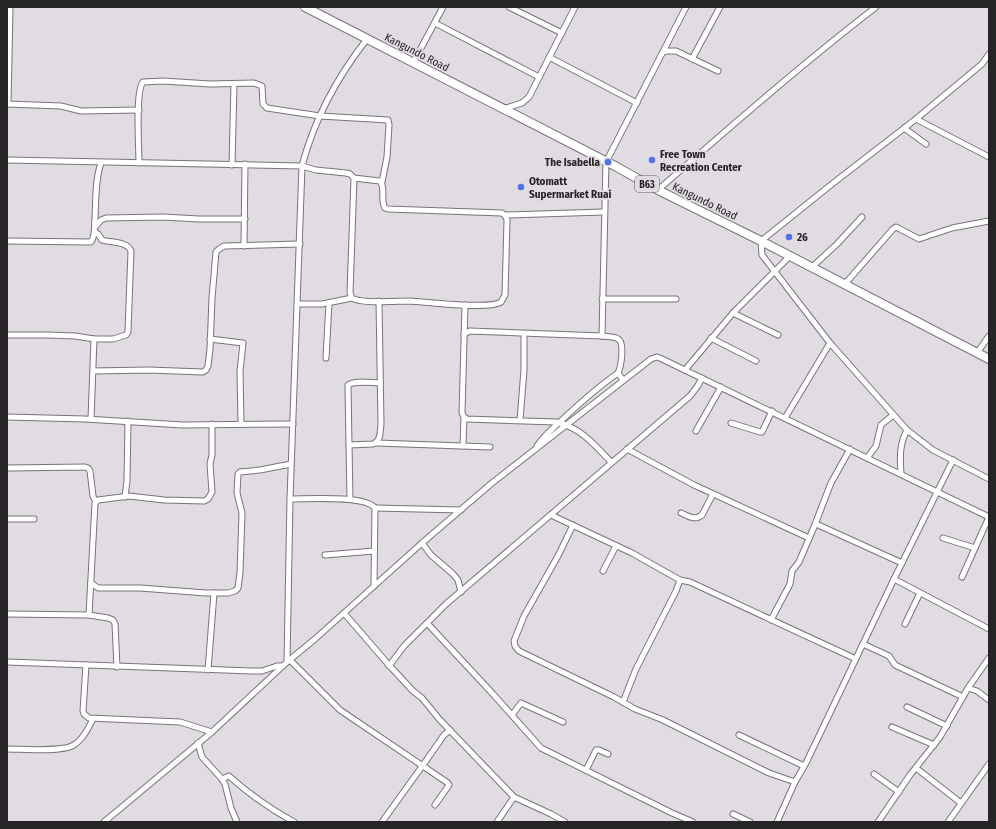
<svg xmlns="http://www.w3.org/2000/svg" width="996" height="829" viewBox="0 0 996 829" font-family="'Fira Sans Condensed',sans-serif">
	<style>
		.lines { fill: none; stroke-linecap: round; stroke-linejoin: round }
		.minor-casing { stroke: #78747a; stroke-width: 7 }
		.trunk-casing { stroke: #78747a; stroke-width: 10 }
		.minor { stroke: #fff; stroke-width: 5 }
		.trunk { stroke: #fff; stroke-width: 8 }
		.poi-dot { fill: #4e74e8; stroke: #e0dce2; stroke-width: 1.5 }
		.labels { text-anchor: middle; stroke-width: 4; stroke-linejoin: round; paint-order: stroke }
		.shield { fill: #e0dce2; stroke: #5e5b5e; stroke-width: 1 }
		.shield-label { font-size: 10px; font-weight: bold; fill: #262426 }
		.street-label { font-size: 11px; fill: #262426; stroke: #e0dce2 }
		.poi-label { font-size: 11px; font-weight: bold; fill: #262426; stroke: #e0dce2; text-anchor: start }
	</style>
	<rect width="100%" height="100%" fill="#e0dce2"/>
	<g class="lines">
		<g class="minor-casing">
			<g id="minor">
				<path d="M509 7 562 33"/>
				<path d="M435 23 539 77"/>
				<path d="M663 52 668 51H676L718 71"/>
				<path d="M549 57 637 103"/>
				<path d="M692 59 720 7"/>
				<path d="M413 63 443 7"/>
				<path d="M7 104 61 106 81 111 139 110"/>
				<path d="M8 104 10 7"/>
				<path d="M503 109 522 103 529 97 575 7"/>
				<path d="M916 119 982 64 989 54"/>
				<path d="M904 128 926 144"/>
				<path d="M989 157 916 119 832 184 761 241 762 255 830 343 907 430 933 450 989 479"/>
				<path d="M7 160 302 166 316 170 346 173 350 174 354 178 380 181C386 188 380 200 385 208L388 209 502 213 506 217 507 220 505 295 501 302C489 310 427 302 410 301 397 301 360 304 352 298L350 293 354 178"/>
				<path d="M139 163C139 148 135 91 143 82L163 81 210 84 254 83 262 86 263 104 267 108 320 116 388 120 389 125 387 157 382 182"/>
				<path d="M232 165 234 84"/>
				<path d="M658 190C729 128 801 65 876 7"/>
				<path d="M505 215 604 212"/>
				<path d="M95 227 101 220 106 218 163 217 199 219H245"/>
				<path d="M7 241 91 242C96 235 94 227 95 218 96 200 95 180 101 163"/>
				<path d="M244 246 245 164"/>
				<path d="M811 268 837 244 862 217"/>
				<path d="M844 285 893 229 896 227 919 239 952 228 989 221"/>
				<path d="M602 299H676"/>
				<path d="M298 304H322L352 298"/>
				<path d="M465 305 462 413 464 417 467 419 556 422C580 427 595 445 611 462"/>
				<path d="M733 313 778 335"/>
				<path d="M464 334 470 331 602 336C606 337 614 336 618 339 625 342 621 367 618 373L623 380"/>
				<path d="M7 335H48L75 336 94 339H113L126 335 128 332 131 251C127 241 111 243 102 240L98 234 95 232"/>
				<path d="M602 336 606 162 686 7"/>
				<path d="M711 338 756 361"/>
				<path d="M210 339 243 343 240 371 241 424"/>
				<path d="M977 353 989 336"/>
				<path d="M326 358 329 303"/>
				<path d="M685 370 733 313 790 256"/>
				<path d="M93 371 148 370 203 372 206 370 208 366 210 349 212 298 216 252 219 249 224 246 300 244"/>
				<path d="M7 417 85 419 183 425 293 424"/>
				<path d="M785 418 830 343"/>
				<path d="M91 419 94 339"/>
				<path d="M520 420 524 370V334"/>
				<path d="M731 423 760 432H762L772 411"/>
				<path d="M696 431 721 387"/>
				<path d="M377 443 490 447"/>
				<path d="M349 445 348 385C355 380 371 383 380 383"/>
				<path d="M463 446 464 417"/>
				<path d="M537 446C544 435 553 428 563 419 580 403 598 387 618 373"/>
				<path d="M627 449 694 485 809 538"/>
				<path d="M867 458 876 446 881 425 893 415"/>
				<path d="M7 468 85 467 88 468 90 471 93 496 96 502"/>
				<path d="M901 474C900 458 899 445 907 430"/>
				<path d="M125 497 127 481 128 421"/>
				<path d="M290 499C307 499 365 495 375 508L374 586"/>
				<path d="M350 499 349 445 373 444C381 441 380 432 381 424L379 301"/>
				<path d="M375 508 461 510"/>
				<path d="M681 513C688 516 695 521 702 515L713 494"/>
				<path d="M551 515 632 553 680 580 690 582 856 659"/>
				<path d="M7 519H34"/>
				<path d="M816 524 902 563"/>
				<path d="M573 525 558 556 524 616 514 641 515 646 519 651 614 697 635 709 663 720 769 773 795 782"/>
				<path d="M943 538 975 548"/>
				<path d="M422 543 431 555 453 574 458 580 461 592"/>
				<path d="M325 555 374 551"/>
				<path d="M603 571 616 546"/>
				<path d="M962 577 989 517"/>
				<path d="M894 579 989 629"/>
				<path d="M91 583 98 588H140L206 593H228L235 591 238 588 240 573 242 513 237 493 238 474 240 472 260 470 291 464"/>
				<path d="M344 613 388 664 413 691 422 698 440 720 514 797 497 822"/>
				<path d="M7 614 89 615 108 618 113 620 115 624 117 667"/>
				<path d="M89 615 95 503 98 500 129 496 164 500 204 501 208 499 212 492 210 464 212 455V424"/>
				<path d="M771 620 790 584 792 571 799 562 814 527 831 483 850 449"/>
				<path d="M427 623 493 694 541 748 672 813 693 822"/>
				<path d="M905 624 920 593"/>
				<path d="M863 644 889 656 895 665 963 697"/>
				<path d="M290 660 340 710 448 783 449 785 435 805"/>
				<path d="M7 662 252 671H262L277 666H283"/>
				<path d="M287 662 290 499 302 166C314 120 338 76 367 39"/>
				<path d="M86 665 83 711 84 714 89 718 180 722 212 732"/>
				<path d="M389 666 404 646 446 604 690 396 697 387 702 378"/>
				<path d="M208 670 214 593"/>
				<path d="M968 688 977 691 989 700"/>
				<path d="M623 702 636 669 676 591 680 580"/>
				<path d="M907 707 947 726"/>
				<path d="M512 715 521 703 563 722"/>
				<path d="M892 727 934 745"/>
				<path d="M739 735 804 766"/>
				<path d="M198 743 202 757 222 779 225 784 231 808 237 822"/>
				<path d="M7 749C22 749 59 752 72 746 82 741 88 729 93 719"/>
				<path d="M916 768 961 803"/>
				<path d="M586 770 596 750H599L608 754"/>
				<path d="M874 774 899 792"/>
				<path d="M222 779 229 776C249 794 270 809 294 822"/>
				<path d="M514 797 551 814 565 822"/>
				<path d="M733 814 750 822"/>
				<path d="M104 822 212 732 287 662 315 639 422 543 492 483 651 359 657 357 662 359 989 517"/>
				<path d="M382 822 423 765 444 735 450 730"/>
				<path d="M777 822 795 782 806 763 894 579 953 460"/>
				<path d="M878 822 910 775 940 737 968 688 989 658"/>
				<path d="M948 822 989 764"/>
			</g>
		</g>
		<g class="trunk-casing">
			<path id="trunk" d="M305 7 615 166 658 190 761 241 989 359"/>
		</g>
		<use href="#minor" class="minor"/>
		<use href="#trunk" class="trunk"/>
	</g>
	<g class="poi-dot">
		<circle cx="652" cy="160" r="4"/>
		<circle cx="608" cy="162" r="4"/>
		<circle cx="521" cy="187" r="4"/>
		<circle cx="789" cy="237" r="4"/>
	</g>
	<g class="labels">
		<rect class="shield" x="635" y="176" width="24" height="16" rx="3"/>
		<g class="shield-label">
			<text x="647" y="188">B63</text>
		</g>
		<g class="street-label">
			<text transform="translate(417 52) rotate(27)" y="4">Kangundo Road</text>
			<text transform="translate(705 201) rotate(26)" y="4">Kangundo Road</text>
		</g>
		<g class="poi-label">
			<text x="660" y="158">Free Town<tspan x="660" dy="13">Recreation Center</tspan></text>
			<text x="600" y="166" text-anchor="end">The Isabella</text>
			<text x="529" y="185">Otomatt<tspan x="529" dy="13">Supermarket Ruai</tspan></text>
			<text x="797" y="241">26</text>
		</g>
	</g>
	<rect width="996" height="829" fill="none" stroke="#262426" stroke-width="16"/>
</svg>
